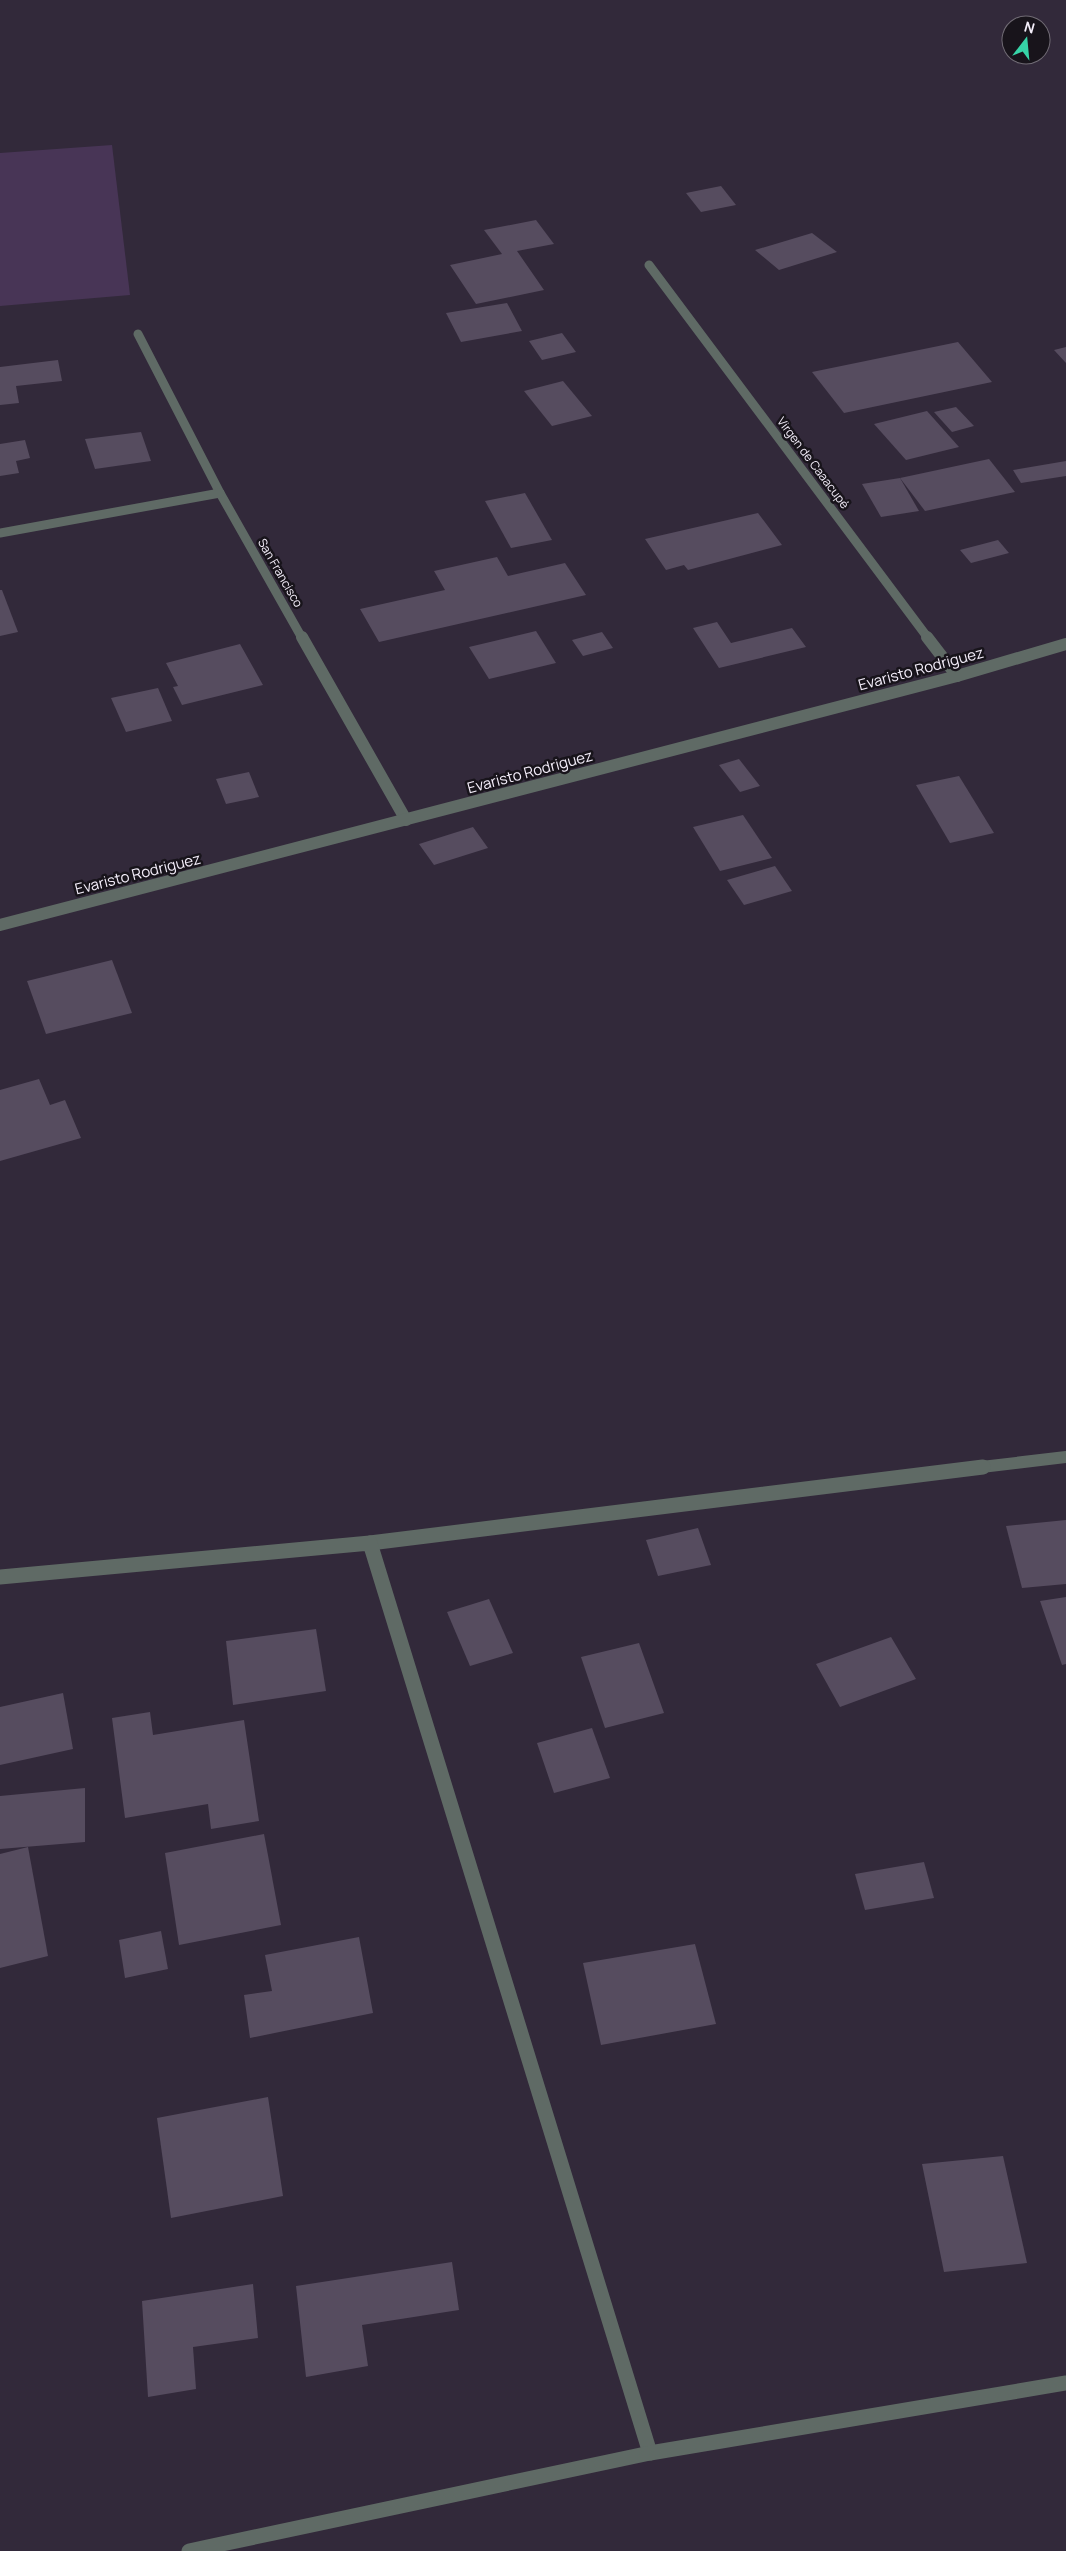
<svg xmlns="http://www.w3.org/2000/svg" width="1066" height="2551" viewBox="0 0 1066 2551" font-family="Manrope,sans-serif">
	<style>
		.green { fill: #483556 }
		.building { fill: #564c5f }
		.lines { fill: none; stroke-linecap: round; stroke-linejoin: round }
		.street-far2 { stroke: #5f6a65; stroke-width: 9 }
		.street-far1 { stroke: #5f6a65; stroke-width: 12 }
		.street { stroke: #5f6a65; stroke-width: 15 }
		.labels { text-anchor: middle; stroke-width: 5; stroke-linejoin: round; paint-order: stroke }
		.far-street-label { font-size: 12px; fill: #f4eefa; stroke: #18141b }
		.street-label { font-size: 15px; fill: #f4eefa; stroke: #18141b }
	</style>
	<rect width="100%" height="100%" fill="#32293a"/>
	<path class="green" d="M112 145 130 295 0 306V153Z"/>
	<g class="building">
		<path d="M721 186 736 205 701 212 686 193Z"/>
		<path d="M536 220 554 244 517 251 544 290 476 304 450 265 502 254 484 230Z"/>
		<path d="M812 233 837 252 779 270 755 250Z"/>
		<path d="M507 303 522 331 461 342 446 313Z"/>
		<path d="M562 333 576 352 542 360 529 341Z"/>
		<path d="M958 342 992 382 844 413 812 372Z"/>
		<path d="M1066 347V363L1054 350Z"/>
		<path d="M58 360 62 381 16 386 19 403 0 405V367Z"/>
		<path d="M563 381 592 416 552 426 524 391Z"/>
		<path d="M956 407 974 426 952 432 934 412Z"/>
		<path d="M927 411 959 447 906 460 874 424Z"/>
		<path d="M141 432 151 461 95 469 85 439Z"/>
		<path d="M25 440 30 458 16 461 19 473 0 476V444Z"/>
		<path d="M989 459 1015 492 925 511 900 478Z"/>
		<path d="M1066 461V476L1021 483 1013 470Z"/>
		<path d="M900 478 919 511 881 517 862 484Z"/>
		<path d="M525 493 552 540 511 548 485 501Z"/>
		<path d="M758 513 782 545 688 570 684 565 666 570 645 539Z"/>
		<path d="M998 540 1009 553 971 563 960 550Z"/>
		<path d="M497 557 508 576 565 563 586 595 379 642 360 609 445 590 434 571Z"/>
		<path d="M0 590H2L18 632 0 636Z"/>
		<path d="M717 622 731 643 792 628 806 647 719 668 693 628Z"/>
		<path d="M536 631 556 663 489 679 469 647Z"/>
		<path d="M602 632 613 648 583 656 572 640Z"/>
		<path d="M240 644 263 685 182 705 173 687 178 686 166 663Z"/>
		<path d="M158 688 172 721 126 732 111 698Z"/>
		<path d="M739 759 760 786 740 792 719 765Z"/>
		<path d="M249 772 259 797 226 804 216 779Z"/>
		<path d="M959 776 994 833 950 843 916 785Z"/>
		<path d="M743 815 772 858 720 871 693 827Z"/>
		<path d="M473 827 488 848 434 865 419 844Z"/>
		<path d="M775 866 792 891 744 905 727 880Z"/>
		<path d="M112 960 132 1013 46 1034 27 981Z"/>
		<path d="M39 1079 50 1105 65 1100 81 1138 0 1161V1090Z"/>
		<path d="M1066 1520V1584L1022 1588 1006 1526Z"/>
		<path d="M698 1528 711 1565 658 1576 646 1540Z"/>
		<path d="M1066 1597V1664L1062 1665 1040 1601Z"/>
		<path d="M489 1599 513 1653 470 1666 447 1612Z"/>
		<path d="M316 1629 326 1691 233 1705 226 1641Z"/>
		<path d="M891 1637 916 1679 840 1707 816 1664Z"/>
		<path d="M639 1643 664 1713 605 1728 581 1657Z"/>
		<path d="M63 1693 73 1749 0 1765V1707Z"/>
		<path d="M150 1712 153 1735 244 1720 259 1821 211 1829 208 1804 125 1818 112 1718Z"/>
		<path d="M592 1728 610 1778 554 1793 537 1743Z"/>
		<path d="M85 1788V1842L0 1849V1796Z"/>
		<path d="M264 1834 281 1925 179 1945 165 1853Z"/>
		<path d="M28 1847 48 1956 0 1968V1854Z"/>
		<path d="M924 1862 934 1898 865 1910 855 1874Z"/>
		<path d="M161 1931 168 1969 125 1978 119 1940Z"/>
		<path d="M359 1937 373 2013 250 2038 244 1995 272 1991 265 1955Z"/>
		<path d="M695 1944 716 2024 601 2045 583 1963Z"/>
		<path d="M268 2097 283 2196 171 2218 157 2118Z"/>
		<path d="M1003 2156 1027 2263 944 2272 922 2164Z"/>
		<path d="M452 2262 459 2310 362 2325 368 2366 306 2377 296 2286Z"/>
		<path d="M253 2284 258 2338 193 2347 196 2389 148 2397 142 2301Z"/>
	</g>
	<g class="lines">
		<g class="street-far2">
			<path d="M649 265 928 638"/>
			<path d="M138 334 220 493 302 638"/>
			<path d="M0 533 220 493"/>
		</g>
		<g class="street-far1">
			<path d="M302 637 406 820"/>
			<path d="M927 637 957 676"/>
			<path d="M0 925 957 676 1066 644"/>
			<path d="M973 1468 1066 1457"/>
		</g>
		<g class="street">
			<path d="M370 1543 983 1467"/>
			<path d="M0 1577 370 1543 650 2453"/>
			<path d="M189 2551 650 2453 1066 2383"/>
		</g>
	</g>
	<g class="labels">
		<g class="far-street-label">
			<text transform="translate(813 463) rotate(53)" y="4">Virgen de Caaacupé</text>
			<text transform="translate(280 573) rotate(60)" y="4">San Francisco</text>
		</g>
		<g class="street-label">
			<text transform="translate(921 669) rotate(-15)" y="5">Evaristo Rodriguez</text>
			<text transform="translate(530 772) rotate(-15)" y="5">Evaristo Rodriguez</text>
			<text transform="translate(138 874) rotate(-14)" y="5">Evaristo Rodriguez</text>
		</g>
	</g>
	<g transform="translate(1026 40) rotate(16)"><circle r="24" fill="#18141b" stroke="#706b74"/>
	<path d="M0-4L9 19L0 12L-9 19Z" fill="#36d4a7"/>
	<text y="-8" font-size="14" font-weight="bold" text-anchor="middle" fill="#f4eefa">N</text>
	</g>
</svg>
